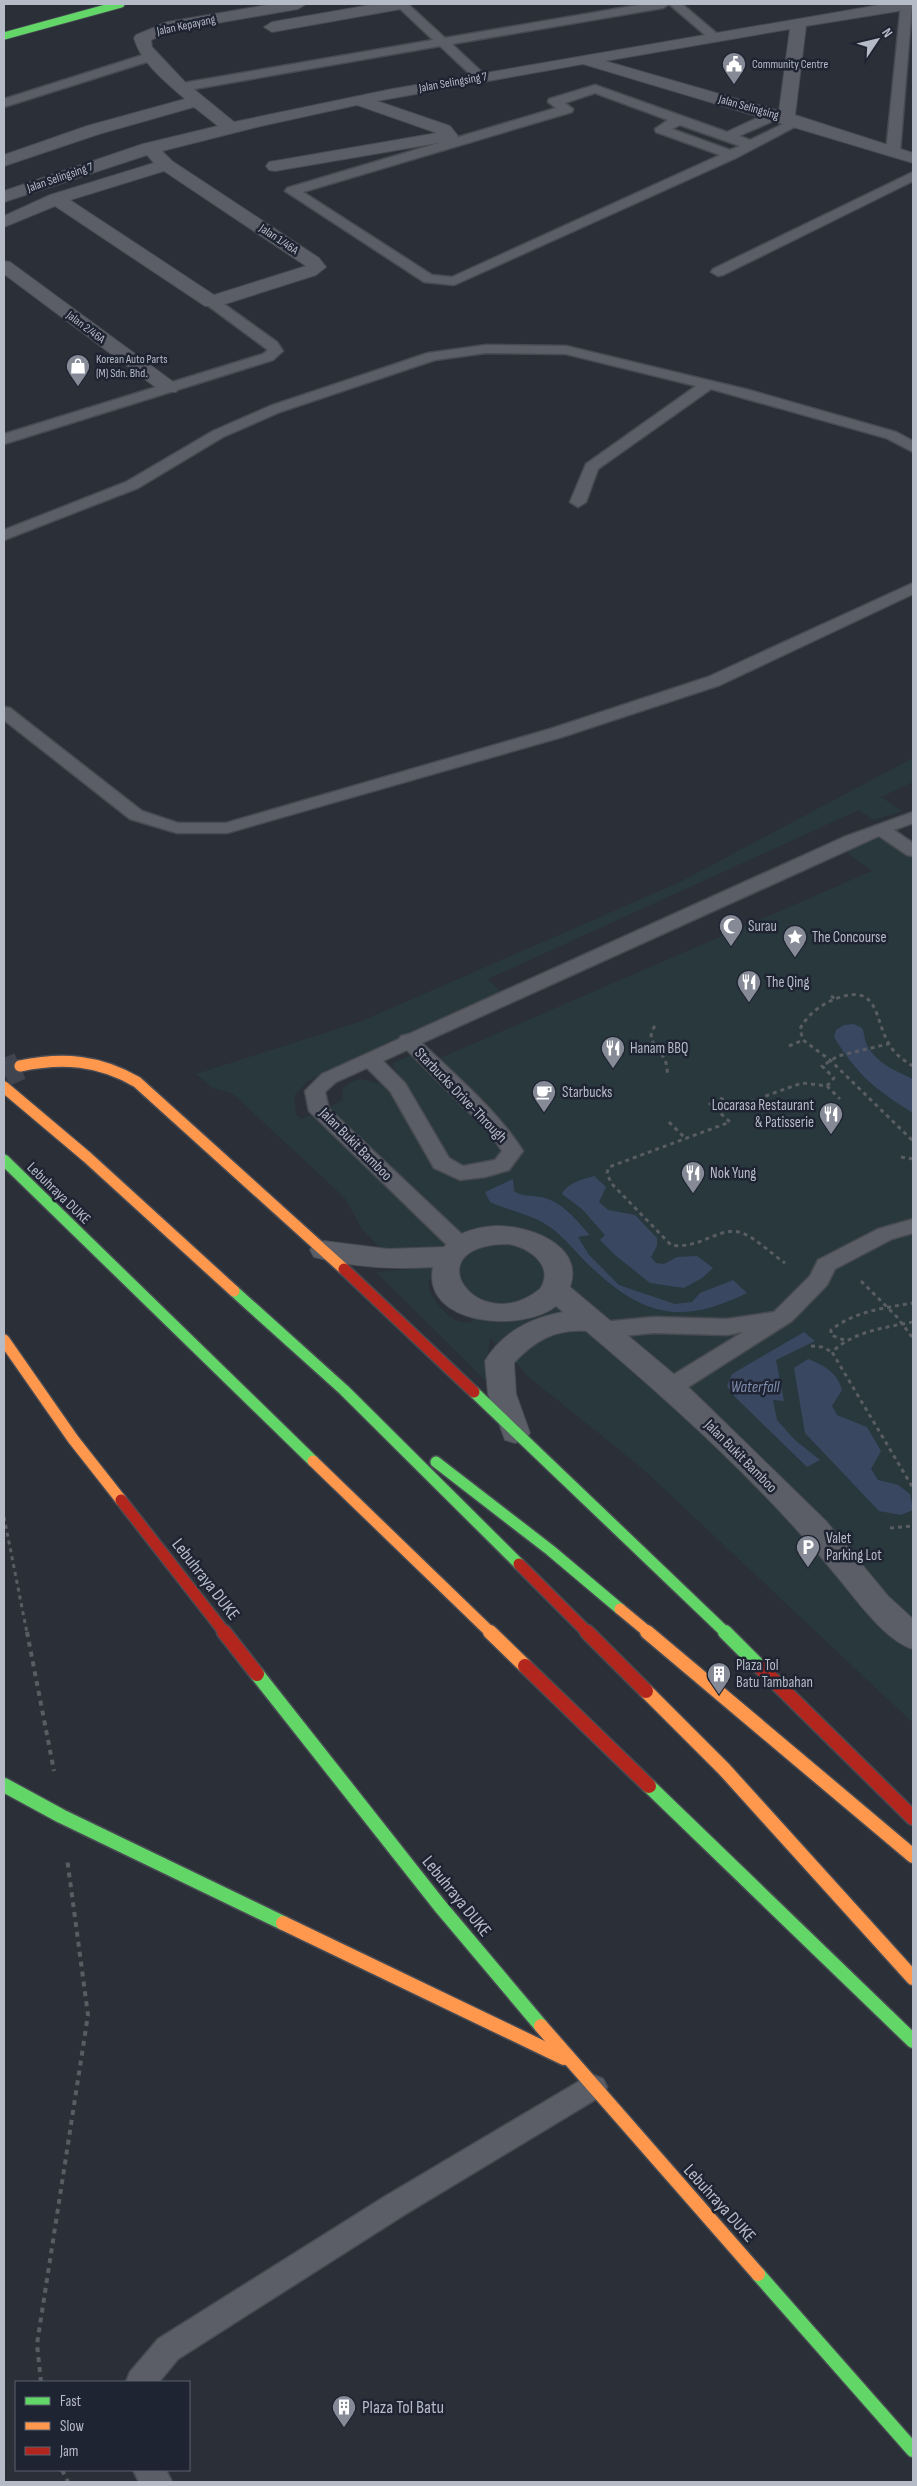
<svg xmlns="http://www.w3.org/2000/svg" width="917" height="2486" viewBox="0 0 917 2486" font-family="'Sofia Sans Condensed',sans-serif">
	<style>
		.green { fill: #28383d; fill-rule: evenodd }
		.water { fill: #3a4761 }
		.lines { fill: none; stroke-linecap: round; stroke-linejoin: round }
		.highway-tunnel { stroke: #40444e; stroke-width: 28; stroke-dasharray: 28 14; stroke-linecap: butt }
		.lane-casing { stroke: #474a51; stroke-width: 3 }
		.street-casing { stroke: #474a51; stroke-width: 2 }
		.fast-far2-casing { stroke: #484b53; stroke-width: 9 }
		.fast-far1-casing { stroke: #484b53; stroke-width: 14 }
		.fast-casing { stroke: #484b53; stroke-width: 17 }
		.slow-far1-casing { stroke: #484b53; stroke-width: 14 }
		.slow-casing { stroke: #484b53; stroke-width: 17 }
		.jam-far1-casing { stroke: #484b53; stroke-width: 14 }
		.jam-casing { stroke: #484b53; stroke-width: 17 }
		.path-far1 { stroke: #595d62; stroke-width: 3; stroke-dasharray: 4 4; stroke-linecap: butt }
		.path { stroke: #595d62; stroke-width: 4; stroke-dasharray: 5 5; stroke-linecap: butt }
		.lane { fill: #5b5e66; fill-rule: evenodd }
		.street { fill: #5b5e66; fill-rule: evenodd }
		.fast-far2 { stroke: #63d668; stroke-width: 7 }
		.fast-far1 { stroke: #63d668; stroke-width: 11 }
		.fast { stroke: #63d668; stroke-width: 14 }
		.slow-far1 { stroke: #ff974d; stroke-width: 11 }
		.slow { stroke: #ff974d; stroke-width: 14 }
		.jam-far1 { stroke: #b3261e; stroke-width: 11 }
		.jam { stroke: #b3261e; stroke-width: 14 }
		.labels { text-anchor: middle; stroke-width: 5; stroke-linejoin: round; paint-order: stroke }
		.far-street-label { font-size: 12px; fill: #b6bbc8; stroke: #1f2432 }
		.far-poi-label { font-size: 12px; fill: #b6bbc8; stroke: #1f2432; text-anchor: start }
		.poi-label { font-size: 15px; fill: #b6bbc8; stroke: #1f2432; text-anchor: start }
		.street-label { font-size: 15px; fill: #b6bbc8; stroke: #1f2432 }
		.water-label { font-size: 16px; font-style: italic; fill: #7f8eae; stroke: #1f2432 }
		.near-street-label { font-size: 18px; fill: #b6bbc8; stroke: #1f2432 }
		.near-poi-label { font-size: 18px; fill: #b6bbc8; stroke: #1f2432; text-anchor: start }
	</style>
	<rect width="100%" height="100%" fill="#2b2f38"/>
	<path class="green" d="M913 758V782L881 797 902 811 874 820 859 810 488 979 501 992 308 1081 294 1096 296 1114 301 1119 342 1101 343 1088C365 1070 367 1086 384 1083 389 1082 394 1078 399 1076L392 1064 413 1054 424 1065 872 871 846 852 884 835 913 853V1723L644 1470 525 1374V1372L490 1338 485 1380 376 1272 418 1268 401 1252 382 1250 363 1230 344 1197 232 1093 212 1088 196 1074 362 1021 680 882ZM429 1279 473 1322C469 1322 461 1323 457 1321 444 1313 426 1294 429 1279Z"/>
	<g class="water">
		<path d="M854 1024 862 1028C865 1034 864 1041 868 1047 878 1064 896 1071 913 1079V1113C875 1089 858 1076 834 1037L836 1030 844 1025Z"/>
		<path d="M594 1176 606 1187 599 1202 608 1210 635 1215 657 1238V1246L651 1257 656 1263 664 1264 677 1257 697 1256 713 1268 702 1278 684 1288 650 1283 615 1255 600 1240 605 1235 582 1209 562 1194C567 1183 584 1179 594 1176Z"/>
		<path d="M513 1179 514 1191C523 1197 530 1195 541 1197 562 1201 576 1220 590 1235L578 1237 589 1255 619 1285 675 1304 692 1302 700 1293 733 1280 747 1293C682 1325 644 1317 591 1267 577 1254 565 1238 550 1227 532 1214 509 1211 490 1202L485 1192Z"/>
		<path d="M804 1332 815 1341 776 1360 784 1401 773 1400 777 1420 795 1440 820 1460 807 1467 735 1397 727 1386 732 1374Z"/>
		<path d="M808 1359C825 1366 837 1372 842 1390L832 1406 837 1415 867 1427 881 1451 871 1469 878 1480 898 1485 910 1494 913 1510 901 1515 879 1511 805 1433 794 1368Z"/>
	</g>
	<g class="lines">
		<path class="highway-tunnel" d="M4 1073 20 1066"/>
		<g class="lane-casing">
			<g id="lane">
				<path d="M395 4H408L445 38 644 4H682L721 37 715 41 711 40 669 4 663 8 452 44 484 74 486 77 480 81 476 80 440 46 183 91 177 87 183 83 433 40Z"/>
				<path d="M901 4 912 5 900 152 893 156 886 152Z"/>
				<path d="M149 53 153 54 155 57 153 60 4 107V99Z"/>
				<path d="M595 85 727 132 770 112H780L781 115 780 118 739 136 750 140 793 119 798 118 804 122 736 158 454 285 424 282 285 191 287 188 556 108 548 102 549 99ZM595 93 668 120 655 129 656 132 720 155 452 277 432 275 303 192 572 112 573 109 565 103ZM680 125 740 146 730 150 672 129Z"/>
				<path d="M913 172V181L723 275 718 276 711 272 713 269Z"/>
				<path d="M212 298 217 299 277 342 283 351 273 360 4 444V434L263 354 268 350 207 305 205 302Z"/>
				<path d="M486 345 566 346 749 390 896 432 913 441V452L886 438 711 389 598 469 586 502 578 507 570 502 586 464 696 386 566 354 486 353 435 360 280 412 223 437 138 488 4 540V530L126 482 213 431 270 406 428 353Z"/>
				<path d="M913 583V594L720 685 562 737 227 833H177L130 819 4 720V707L10 708 142 811 178 823H226L550 729 708 677Z"/>
				<path d="M913 812V823L894 830 913 843V856L907 855 879 836 422 1043C457 1077 497 1110 523 1151L509 1170 485 1177 460 1180 434 1168 390 1091 367 1068 336 1082 325 1092 329 1109 469 1241 472 1246 469 1251 461 1253 453 1251 309 1111 305 1091 322 1074 399 1039 401 1036 409 1034 844 837ZM407 1050 490 1133 502 1151 495 1160 463 1166 449 1158 405 1083 383 1061Z"/>
				<path d="M913 1219V1233L892 1239 835 1269 827 1285 792 1321 679 1393 671 1395 663 1393 660 1387 663 1381 743 1332 727 1335 654 1333 602 1338 594 1335 591 1330 594 1325 602 1322 654 1317 727 1319 774 1312 810 1276 818 1260 878 1229Z"/>
				<path d="M593 2075 603 2079 607 2087 603 2095 404 2215 178 2359 159 2382H126L130 2372 158 2339 384 2197 583 2079Z"/>
				<path d="M133 2470H166L172 2482H139Z"/>
			</g>
		</g>
		<g class="street-casing">
			<g id="street">
				<path d="M273 4H306L298 9 171 31 151 40 152 47 184 81 234 122 392 89 885 4H913V8L911 9 806 26 795 115 913 153V163L583 64 377 101 450 126 458 136 456 140 450 141 275 171 269 170 266 166 269 162 275 161 437 133 357 105 261 126 162 151 172 161 319 258 326 267 316 275 219 306H205L55 206 4 227V216L50 195 154 163 147 155 4 202V191L143 144 218 126 194 107 99 134 4 166V155L87 126 185 99C166 82 141 63 134 38L136 35 167 22ZM790 29 779 111 605 61ZM164 171 306 266 214 295 70 200Z"/>
				<path d="M376 4H409L401 9 272 32 264 27 272 22Z"/>
				<path d="M4 261 10 262 176 384 179 388 176 392H162L4 274Z"/>
				<path d="M496 1226C528 1225 585 1245 570 1287L681 1380 708 1406 826 1521 888 1596 913 1619V1649C886 1641 858 1602 840 1580 765 1488 676 1407 586 1331 555 1329 534 1341 514 1363L516 1394 530 1433 525 1440 515 1443 505 1440 488 1394 485 1361C502 1332 531 1318 563 1312L556 1306C523 1333 421 1326 433 1267 393 1270 353 1267 314 1257L310 1250 314 1243 324 1241 388 1249 444 1247C457 1232 477 1227 496 1226ZM509 1244C530 1248 555 1266 540 1289 477 1340 411 1244 509 1244Z"/>
			</g>
		</g>
		<g class="fast-far2-casing">
			<path id="fast-far2" d="M4 36 121 4"/>
		</g>
		<g class="fast-far1-casing">
			<g id="fast-far1">
				<path d="M4 1160 313 1461"/>
				<path d="M234 1291 344 1390 519 1564"/>
				<path d="M474 1392 726 1633"/>
				<path d="M436 1462 550 1550 620 1609"/>
			</g>
		</g>
		<g class="fast-casing">
			<g id="fast">
				<path d="M725 1632 760 1667"/>
				<path d="M257 1674 440 1906 541 2026"/>
				<path d="M4 1785 61 1816 283 1923"/>
				<path d="M649 1786 913 2041"/>
				<path d="M758 2274 913 2450"/>
			</g>
		</g>
		<g class="slow-far1-casing">
			<g id="slow-far1">
				<path d="M20 1066C63 1057 99 1060 137 1082L344 1269"/>
				<path d="M4 1087 87 1157 234 1291"/>
				<path d="M4 1340 73 1439 121 1500"/>
				<path d="M313 1461 491 1633"/>
				<path d="M620 1609 649 1633"/>
			</g>
		</g>
		<g class="slow-casing">
			<g id="slow">
				<path d="M490 1632 525 1666"/>
				<path d="M647 1632 913 1856"/>
				<path d="M646 1691 724 1769 913 1978"/>
				<path d="M283 1923 564 2058"/>
				<path d="M541 2026 758 2274"/>
			</g>
		</g>
		<g class="jam-far1-casing">
			<g id="jam-far1">
				<path d="M344 1269 474 1392"/>
				<path d="M121 1500 225 1633"/>
				<path d="M519 1564 588 1633"/>
			</g>
		</g>
		<g class="jam-casing">
			<g id="jam">
				<path d="M224 1632 257 1674"/>
				<path d="M587 1632 646 1691"/>
				<path d="M525 1666 649 1786"/>
				<path d="M760 1667 913 1818"/>
			</g>
		</g>
		<g class="path-far1">
			<path d="M831 996 835 999"/>
			<path d="M655 1026C641 1045 670 1049 667 1075"/>
			<path d="M631 1045 658 1048"/>
			<path d="M789 1046 803 1040"/>
			<path d="M913 1066C903 1060 893 1053 888 1042 874 1018 879 982 835 999 820 1005 807 1015 800 1029L803 1040 830 1060 913 1141"/>
			<path d="M827 1086 834 1078 822 1066 838 1056 888 1044"/>
			<path d="M720 1098 733 1104H743L802 1083 827 1086 840 1099"/>
			<path d="M709 1103 730 1122 609 1167 607 1173 611 1183 671 1245C698 1250 719 1227 739 1232 756 1237 771 1254 785 1263"/>
			<path d="M669 1122 685 1138"/>
			<path d="M901 1157 913 1159"/>
			<path d="M861 1281 897 1317 912 1337"/>
			<path d="M913 1322C884 1328 854 1331 832 1352L913 1488"/>
			<path d="M844 1340 831 1335V1330C855 1311 884 1308 913 1303"/>
			<path d="M811 1346 822 1347 832 1352"/>
			<path d="M4 1517 27 1633"/>
			<path d="M890 1528 913 1526"/>
		</g>
		<g class="path">
			<path d="M27 1632 54 1771"/>
			<path d="M41 2382 37 2344 88 2015 67 1858"/>
			<path d="M62 2470 68 2482"/>
		</g>
		<use href="#lane" class="lane"/>
		<use href="#street" class="street"/>
		<use href="#fast-far2" class="fast-far2"/>
		<use href="#fast-far1" class="fast-far1"/>
		<use href="#fast" class="fast"/>
		<use href="#slow-far1" class="slow-far1"/>
		<use href="#slow" class="slow"/>
		<use href="#jam-far1" class="jam-far1"/>
		<use href="#jam" class="jam"/>
	</g>
	<defs>
		<g id="civic-pin" transform="scale(1.25)"><path d="M0 17L-7.5 6A9.5 9.5 0 1 1 7.5 6Z" fill="#858a96" stroke="#1f2432"/><path d="M-.6-6.5H3V-4.5H.6V-3L4-1V1h2V6H-6V1h2V-1L-.6-3ZM-1.2 2.5V6h2.4V2.5Z" fill="#fff"/></g>
		<g id="shop-pin" transform="scale(1.25)"><path d="M0 17L-7.5 6A9.5 9.5 0 1 1 7.5 6Z" fill="#858a96" stroke="#1f2432"/><path d="M-5-2.5h2.3a2.7 3.5 0 0 1 5.4 0H5L5.5 6h-11ZM-1.5-2.5h3a1.5 2.3 0 0 0-3 0Z" fill="#fff"/></g>
		<g id="mosque-pin" transform="scale(1.25)"><path d="M0 17L-7.5 6A9.5 9.5 0 1 1 7.5 6Z" fill="#858a96" stroke="#1f2432"/><path d="M3.5-4.9A6 6 0 1 0 3.5 4.9A5 5 0 1 1 3.5-4.9Z" fill="#fff"/></g>
		<g id="sight-pin" transform="scale(1.25)"><path d="M0 17L-7.5 6A9.5 9.5 0 1 1 7.5 6Z" fill="#858a96" stroke="#1f2432"/><path d="M0-6L1.8-2.2L6-1.7L2.9 1.2L3.7 5.4L0 3.3L-3.7 5.4L-2.9 1.2L-6-1.7L-1.8-2.2Z" fill="#fff"/></g>
		<g id="restaurant-pin" transform="scale(1.25)"><path d="M0 17L-7.5 6A9.5 9.5 0 1 1 7.5 6Z" fill="#858a96" stroke="#1f2432"/><path d="M-5-6h1v4h1v-4h1v4h1v-4h1v5L-1.5 .5V6h-2V.5L-5-1ZM5-6V6H3V1.5H1.5Q1.5-4 5-6Z" fill="#fff"/></g>
		<g id="cafe-pin" transform="scale(1.25)"><path d="M0 17L-7.5 6A9.5 9.5 0 1 1 7.5 6Z" fill="#858a96" stroke="#1f2432"/><path d="M-5.5-4.5H6V0H3Q3 3.5 0 3.5H-2.5Q-5.5 3.5-5.5 0ZM3-3.2v2h1.7v-2ZM-6 4.5H4V6H-6Z" fill="#fff"/></g>
		<g id="parking-pin" transform="scale(1.25)"><path d="M0 17L-7.5 6A9.5 9.5 0 1 1 7.5 6Z" fill="#858a96" stroke="#1f2432"/><path d="M-3.5-5.5H1a3.5 3.5 0 0 1 0 7H-1V5.5H-3.5ZM-1-3.4V-.6H.8a1.4 1.4 0 0 0 0-2.8Z" fill="#fff"/></g>
		<g id="building-pin" transform="scale(1.25)"><path d="M0 17L-7.5 6A9.5 9.5 0 1 1 7.5 6Z" fill="#858a96" stroke="#1f2432"/><path d="M-4-6H4V6H1V3H-1V6H-4ZM-2.5-4.3h1.7v1.8h-1.7ZM.8-4.3h1.7v1.8H.8ZM-2.5-1h1.7V.8h-1.7ZM.8-1h1.7V.8H.8Z" fill="#fff"/></g>
	</defs>
	<g fill-rule="evenodd">
		<use href="#civic-pin" x="734" y="64"/>
		<use href="#shop-pin" x="78" y="366"/>
		<use href="#mosque-pin" x="731" y="926"/>
		<use href="#sight-pin" x="795" y="937"/>
		<use href="#restaurant-pin" x="749" y="982"/>
		<use href="#restaurant-pin" x="613" y="1048"/>
		<use href="#cafe-pin" x="544" y="1092"/>
		<use href="#restaurant-pin" x="831" y="1114"/>
		<use href="#restaurant-pin" x="693" y="1173"/>
		<use href="#parking-pin" x="808" y="1547"/>
		<use href="#building-pin" x="719" y="1674"/>
		<use href="#building-pin" x="344" y="2407"/>
	</g>
	<g class="labels">
		<g class="far-street-label">
			<text transform="translate(186 25) rotate(-12)" y="4">Jalan Kepayang</text>
			<text transform="translate(453 82) rotate(-10)" y="4">Jalan Selingsing 7</text>
			<text transform="translate(749 107) rotate(16)" y="4">Jalan Selingsing</text>
			<text transform="translate(60 177) rotate(-19)" y="4">Jalan Selingsing 7</text>
			<text transform="translate(279 239) rotate(34)" y="4">Jalan 1/46A</text>
			<text transform="translate(86 327) rotate(37)" y="4">Jalan 2/46A</text>
		</g>
		<g class="far-poi-label">
			<text x="752" y="68">Community Centre</text>
			<text x="96" y="363">Korean Auto Parts<tspan x="96" dy="14">(M) Sdn. Bhd.</tspan></text>
		</g>
		<g class="poi-label">
			<text x="748" y="931">Surau</text>
			<text x="812" y="942">The Concourse</text>
			<text x="766" y="987">The Qing</text>
			<text x="630" y="1053">Hanam BBQ</text>
			<text x="562" y="1097">Starbucks</text>
			<text x="814" y="1110" text-anchor="end">Locarasa Restaurant<tspan x="814" dy="17">&amp; Patisserie</tspan></text>
			<text x="710" y="1178">Nok Yung</text>
			<text x="826" y="1543">Valet<tspan x="826" dy="17">Parking Lot</tspan></text>
			<text x="736" y="1670">Plaza Tol<tspan x="736" dy="17">Batu Tambahan</tspan></text>
		</g>
		<g class="street-label">
			<text transform="translate(461 1095) rotate(46)" y="5">Starbucks Drive-Through</text>
			<text transform="translate(356 1144) rotate(45)" y="5">Jalan Bukit Bamboo</text>
			<text transform="translate(59 1193) rotate(44)" y="5">Lebuhraya DUKE</text>
			<text transform="translate(741 1456) rotate(45)" y="5">Jalan Bukit Bamboo</text>
		</g>
		<g class="water-label">
			<text x="755" y="1392">Waterfall</text>
		</g>
		<g class="near-street-label">
			<text transform="translate(206 1579) rotate(52)" y="6">Lebuhraya DUKE</text>
			<text transform="translate(457 1896) rotate(51)" y="6">Lebuhraya DUKE</text>
			<text transform="translate(720 2203) rotate(48)" y="6">Lebuhraya DUKE</text>
		</g>
		<g class="near-poi-label">
			<text x="362" y="2413">Plaza Tol Batu</text>
		</g>
	</g>
	<rect width="917" height="2486" fill="none" stroke="#b6bbc8" stroke-width="10"/>
	<rect x="15" y="2381" width="175" height="90" fill="#1f2432" stroke="#5b606e"/>
	<rect x="25" y="2397" width="25" height="8" fill="#63d668" stroke="#5b606e"/>
	<text x="60" y="2406" font-size="15" fill="#b6bbc8">Fast</text>
	<rect x="25" y="2422" width="25" height="8" fill="#ff974d" stroke="#5b606e"/>
	<text x="60" y="2431" font-size="15" fill="#b6bbc8">Slow</text>
	<rect x="25" y="2447" width="25" height="8" fill="#b3261e" stroke="#5b606e"/>
	<text x="60" y="2456" font-size="15" fill="#b6bbc8">Jam</text>
	<g transform="translate(877 40) rotate(55)" stroke="#1f2432" stroke-width="4" paint-order="stroke">
	<path d="M0-4L9 19L0 12L-9 19Z" fill="#b6bbc8"/>
	<text y="-8" font-size="14" font-weight="bold" text-anchor="middle" fill="#b6bbc8">N</text>
	</g>
</svg>
